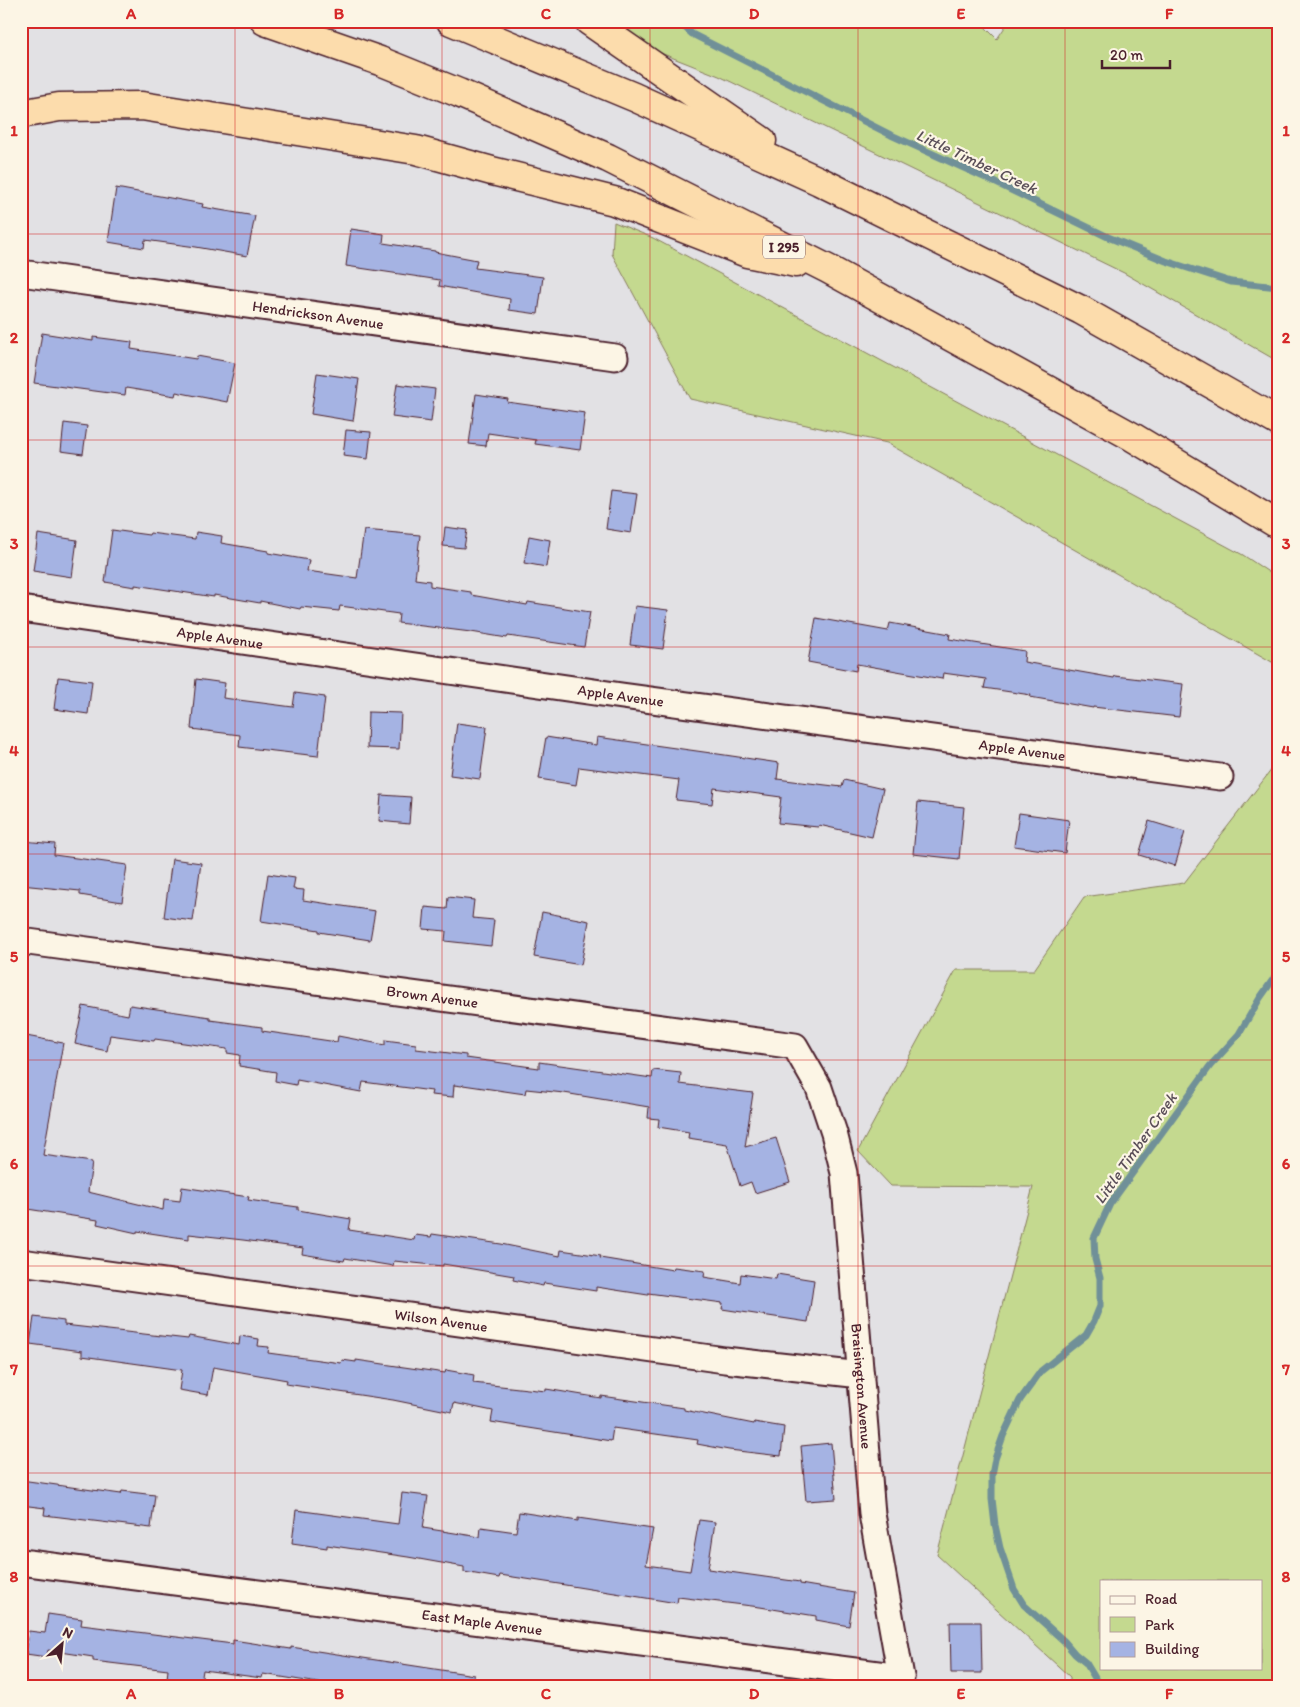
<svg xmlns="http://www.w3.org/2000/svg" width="1300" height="1707" viewBox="0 0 1300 1707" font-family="Itim,sans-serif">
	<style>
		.green { fill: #c4d98f; stroke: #877c5d; fill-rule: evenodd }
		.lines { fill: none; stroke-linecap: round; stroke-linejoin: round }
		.stream { stroke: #709098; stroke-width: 7 }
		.building { fill: #a5b3e3; stroke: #4a1f2b }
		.street-casing { stroke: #4a1f2b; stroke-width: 29 }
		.highway-casing { stroke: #4a1f2b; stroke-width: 31 }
		.street { stroke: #fcf5e5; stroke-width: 25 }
		.highway { stroke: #fcdcac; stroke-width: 28 }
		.grid { fill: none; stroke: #d62828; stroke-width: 1; stroke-opacity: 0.55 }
		.labels { text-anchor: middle; stroke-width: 4.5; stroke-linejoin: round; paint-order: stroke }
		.shield { fill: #fcf5e5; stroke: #7f5f63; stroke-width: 1 }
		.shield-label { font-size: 14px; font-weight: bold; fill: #4a1f2b }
		.street-label { font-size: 15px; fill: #4a1f2b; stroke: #fcf5e5 }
		.water-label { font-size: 16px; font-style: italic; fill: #5a4e58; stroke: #fcf5e5 }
		.neatline { fill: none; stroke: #d62828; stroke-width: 2 }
		.grid-label { font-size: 16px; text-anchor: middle; font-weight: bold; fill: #d62828 }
	</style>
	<rect width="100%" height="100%" fill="#e2e1e4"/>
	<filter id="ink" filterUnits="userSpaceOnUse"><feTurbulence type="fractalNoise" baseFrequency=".02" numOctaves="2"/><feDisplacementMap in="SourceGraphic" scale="10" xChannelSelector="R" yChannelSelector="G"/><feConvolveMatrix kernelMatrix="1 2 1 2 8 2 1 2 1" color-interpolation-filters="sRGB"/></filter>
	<g filter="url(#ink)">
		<g class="green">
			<path d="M610 21H979L997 39 1009 21H1279V362L1124 273 719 76 625 39Z"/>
			<path d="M614 222 653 238 1243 555 1279 579V666L887 443 690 399 612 254Z"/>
			<path d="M1279 760V1686H1070V1677L937 1555 1033 1187 891 1186 858 1151 956 970H1034L1084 897 1184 883ZM1101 1581H1261V1668H1101Z"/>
		</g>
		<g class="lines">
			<g class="stream">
				<path d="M678 21 692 34 891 135 986 178 1108 237 1166 261 1231 282 1279 287"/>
				<path d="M1097 1686 1095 1678 1086 1663 1075 1654 1064 1641 1024 1605 1014 1589 1000 1548 995 1525 992 1499V1475L995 1459 1003 1436 1020 1400 1041 1371 1086 1335 1094 1321 1100 1306V1278L1095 1259 1094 1238 1110 1204 1210 1066 1239 1034 1260 998 1279 971"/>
			</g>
		</g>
		<g class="building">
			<path d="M116 188 203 204 202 207 255 216 247 256 196 247 145 240 144 248 108 242Z"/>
			<path d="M351 229 384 234 383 243 435 251V252L477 260 475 268 543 277 538 314 509 310 510 299 439 286 440 280 346 266Z"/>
			<path d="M42 333 93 341V337L132 342 131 349 196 359 197 356 235 363 227 402 176 392 175 396 126 388 125 395 34 383Z"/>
			<path d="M317 373 359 379 353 421 311 414Z"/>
			<path d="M397 384 435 389 431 422 392 417Z"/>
			<path d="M476 394 508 399 507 402 585 413 580 450 535 444 536 440 488 433 486 446 469 444Z"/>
			<path d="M64 423 87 426 83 454 61 451Z"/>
			<path d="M346 430 371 432 368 459 343 456Z"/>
			<path d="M611 491 637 494 631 533 606 529Z"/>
			<path d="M445 527 467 530 464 548 443 546Z"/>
			<path d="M112 530 149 535 150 533 195 539 196 532 222 536 221 543 268 551V553L309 560 307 571 357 578 364 530 420 535 415 579 430 581V586L471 592V595L527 605 528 602 590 612 584 647 508 636 507 638 471 632 398 623 399 614 340 606 339 611 301 607 300 609 260 601V603L214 595V597L135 585V587L105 582Z"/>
			<path d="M38 534 77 540 72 577 33 571Z"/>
			<path d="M529 536 550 540 546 567 524 563Z"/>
			<path d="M635 606 668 610 663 649 630 645Z"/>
			<path d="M816 618 888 631 890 623 950 634 949 639 1025 651 1024 662 1114 678 1115 676 1183 684 1179 717 1093 707V708L1030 697 1031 695 984 688 986 679 943 673 942 679 857 664 856 671 808 662Z"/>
			<path d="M58 677 92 681 88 714 54 709Z"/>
			<path d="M196 679 225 683 223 698 293 707 295 693 325 697 318 756 239 747 240 735 191 729Z"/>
			<path d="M368 712 401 713 399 749 367 748Z"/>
			<path d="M457 723 487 727 480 779 450 775Z"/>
			<path d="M546 737 596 745 597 737 718 754 779 763 777 779 842 787 844 780 883 789 872 837 819 825 818 827 778 823 781 797 714 788 712 804 676 800 679 780 579 767 576 785 539 779Z"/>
			<path d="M381 795 411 797 409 824 379 821Z"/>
			<path d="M918 802 964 807 959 859 913 854Z"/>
			<path d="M1019 813 1069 820 1065 853 1014 846Z"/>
			<path d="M1149 821 1185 832 1175 866 1139 855Z"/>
			<path d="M23 841 55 844 54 855 127 865 122 902 80 895V891L21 885Z"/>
			<path d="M172 859 201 863 193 921 164 917Z"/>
			<path d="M268 874 295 878 293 889 304 890 303 900 375 911 370 940 319 932V930L261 921Z"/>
			<path d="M448 897 474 900 472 918 494 920 491 946 445 941 446 931 423 929 425 907 447 909Z"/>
			<path d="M542 912 589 921 581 965 534 957Z"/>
			<path d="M130 1005 210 1017V1020L262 1027V1031L337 1042 338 1036 385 1045V1040L416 1044V1049L466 1055V1058L539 1068V1062L652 1078 653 1070 681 1073 680 1084 753 1093 745 1147 776 1138 790 1182 755 1193 751 1182 740 1186 727 1144 688 1138 689 1132 658 1127 659 1119 648 1118 649 1107 564 1093 526 1089 525 1094 463 1085 462 1086 454 1085 453 1097 431 1095 432 1091 363 1082 361 1092 297 1080 296 1085 275 1081 276 1072 239 1066 240 1055 227 1053V1049L155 1039 154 1041 110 1035 107 1051 75 1044 83 1006 128 1015Z"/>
			<path d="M21 1035 63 1043 43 1155 92 1162 88 1192 163 1210 164 1199 180 1201 182 1187 249 1197 248 1200 298 1207V1210L351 1219 349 1230 414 1240 415 1235 431 1237 432 1234 501 1244 560 1256 561 1250 601 1256 600 1258 673 1270 674 1267 705 1271 704 1277 740 1283 741 1274 776 1279 777 1274 814 1280 808 1322 722 1309 723 1303 648 1293V1295L596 1287V1291L544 1283 543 1286 513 1280 514 1276 443 1264V1266L394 1261 393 1266 345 1258 344 1261 302 1254 303 1248 243 1240 189 1234V1239L137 1231V1233L97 1224 98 1220 21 1208Z"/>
			<path d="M34 1317 64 1321V1325L188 1339 189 1336 239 1345 240 1336 259 1339 258 1346 269 1347 268 1353 341 1363 342 1360 356 1362V1360L445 1373 446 1370 474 1375 473 1383 546 1391V1389L601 1398V1396L684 1408V1410L754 1424V1422L784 1427 781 1456 729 1450 697 1444 698 1440 613 1428 611 1441 491 1422 493 1411 454 1403 452 1412 393 1400 286 1384 287 1380 213 1367 208 1395 179 1390 182 1370 82 1356V1351L30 1344Z"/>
			<path d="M831 1443 836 1499 806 1501 801 1446Z"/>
			<path d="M21 1480 121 1494 122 1491 155 1495 151 1528 44 1515 45 1508 21 1505Z"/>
			<path d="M402 1493 428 1496 423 1528 480 1537 481 1527 516 1532 519 1512 578 1521V1518L653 1529 646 1565 690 1571 699 1520 715 1522 708 1569 800 1582V1584L854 1593 849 1626 816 1620V1616L760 1607 678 1597 677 1603 559 1584 500 1575 499 1578 464 1572V1567L408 1557 327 1545V1548L292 1543 296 1510 398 1524Z"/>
			<path d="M48 1614 82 1619 81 1625 233 1644V1640L291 1649V1647L474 1675V1686H337L263 1674 262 1678 203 1670 201 1683 167 1678 168 1670 93 1661V1657L48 1650 47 1657 26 1654 29 1631 45 1633Z"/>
			<path d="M950 1622H981L982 1673H951Z"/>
		</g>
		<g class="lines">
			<g class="street-casing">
				<g id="street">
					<path id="s1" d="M21 273 615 357"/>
					<path id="s2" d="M21 609 622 696 1220 777"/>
					<path id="s3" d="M21 941 795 1046 819 1088 834 1133 844 1173 872 1514 901 1677 900 1686"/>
					<path id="s4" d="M21 1262 725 1360 861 1375"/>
					<path id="s5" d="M21 1562 901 1677"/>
				</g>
			</g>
			<g class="highway-casing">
				<g id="highway">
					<path d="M265 21 380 61 459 93 608 158 828 269 1131 436 1279 525"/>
					<path d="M451 21 634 97 819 181 1081 310 1279 422"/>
					<path d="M589 21 762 141"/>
					<path d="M21 114 59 107 142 106 416 150 492 171 614 201 747 253 796 263"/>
				</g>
			</g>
			<use href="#street" class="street"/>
			<use href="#highway" class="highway"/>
		</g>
	</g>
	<path class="grid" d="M235 21V1686M442 21V1686M650 21V1686M858 21V1686M1065 21V1686M21 234H1279M21 440H1279M21 647H1279M21 854H1279M21 1060H1279M21 1266H1279M21 1473H1279"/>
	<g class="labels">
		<rect class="shield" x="763" y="235.5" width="42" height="23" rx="4"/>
		<g class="shield-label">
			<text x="784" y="252">I 295</text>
		</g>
		<g class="street-label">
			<text dy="5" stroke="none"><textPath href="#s1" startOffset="300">Hendrickson Avenue</textPath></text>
			<text dy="5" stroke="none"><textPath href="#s2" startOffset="201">Apple Avenue</textPath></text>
			<text dy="5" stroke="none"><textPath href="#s2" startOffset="606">Apple Avenue</textPath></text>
			<text dy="5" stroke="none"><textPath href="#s2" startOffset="1011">Apple Avenue</textPath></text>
			<text dy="5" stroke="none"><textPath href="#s3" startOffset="415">Brown Avenue</textPath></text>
			<text dy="5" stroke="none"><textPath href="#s4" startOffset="424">Wilson Avenue</textPath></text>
			<text dy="5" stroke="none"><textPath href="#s3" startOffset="1132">Braisington Avenue</textPath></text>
			<text dy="5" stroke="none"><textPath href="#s5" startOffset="465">East Maple Avenue</textPath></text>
		</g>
		<g class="water-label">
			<text transform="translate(977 161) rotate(25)" y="6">Little Timber Creek</text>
			<text transform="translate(1135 1148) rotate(-55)" y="6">Little Timber Creek</text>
		</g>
	</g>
	<rect width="1300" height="1707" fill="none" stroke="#fcf5e5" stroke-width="55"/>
	<rect x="1100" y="1580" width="162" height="90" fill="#fcf5e5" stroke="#b59f9b"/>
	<rect x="1110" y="1596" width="25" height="8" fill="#fcf5e5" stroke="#b59f9b"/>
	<text x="1145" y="1604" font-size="15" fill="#4a1f2b">Road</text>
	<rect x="1110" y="1617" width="25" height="15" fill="#c4d98f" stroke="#b59f9b"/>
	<text x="1145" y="1630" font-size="15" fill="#4a1f2b">Park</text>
	<rect x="1110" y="1642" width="25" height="15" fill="#a5b3e3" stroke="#b59f9b"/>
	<text x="1145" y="1654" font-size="15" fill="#4a1f2b">Building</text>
	<g transform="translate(62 1644) rotate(27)" stroke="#fcf5e5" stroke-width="4" paint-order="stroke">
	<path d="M0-4L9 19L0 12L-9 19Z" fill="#4a1f2b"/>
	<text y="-8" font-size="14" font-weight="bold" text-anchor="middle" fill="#4a1f2b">N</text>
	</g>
	<path d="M1102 60v8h68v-8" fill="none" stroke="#4a1f2b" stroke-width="2.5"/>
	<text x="1110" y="60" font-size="15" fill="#4a1f2b" stroke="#fcf5e5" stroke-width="4" paint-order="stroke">20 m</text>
	<rect x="28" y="28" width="1244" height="1652" class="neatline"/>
	<g class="grid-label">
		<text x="131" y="19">A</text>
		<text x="339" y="19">B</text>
		<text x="546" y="19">C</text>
		<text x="754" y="19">D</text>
		<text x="961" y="19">E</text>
		<text x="1169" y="19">F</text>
		<text x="14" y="136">1</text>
		<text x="1286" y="136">1</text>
		<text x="14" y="343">2</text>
		<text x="1286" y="343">2</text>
		<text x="14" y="549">3</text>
		<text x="1286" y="549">3</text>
		<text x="14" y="756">4</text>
		<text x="1286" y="756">4</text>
		<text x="14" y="962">5</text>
		<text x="1286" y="962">5</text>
		<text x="14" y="1169">6</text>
		<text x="1286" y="1169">6</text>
		<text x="14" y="1375">7</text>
		<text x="1286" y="1375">7</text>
		<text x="14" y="1582">8</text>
		<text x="1286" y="1582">8</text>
		<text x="131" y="1699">A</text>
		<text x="339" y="1699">B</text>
		<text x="546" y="1699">C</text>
		<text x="754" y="1699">D</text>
		<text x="961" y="1699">E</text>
		<text x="1169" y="1699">F</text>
	</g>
</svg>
